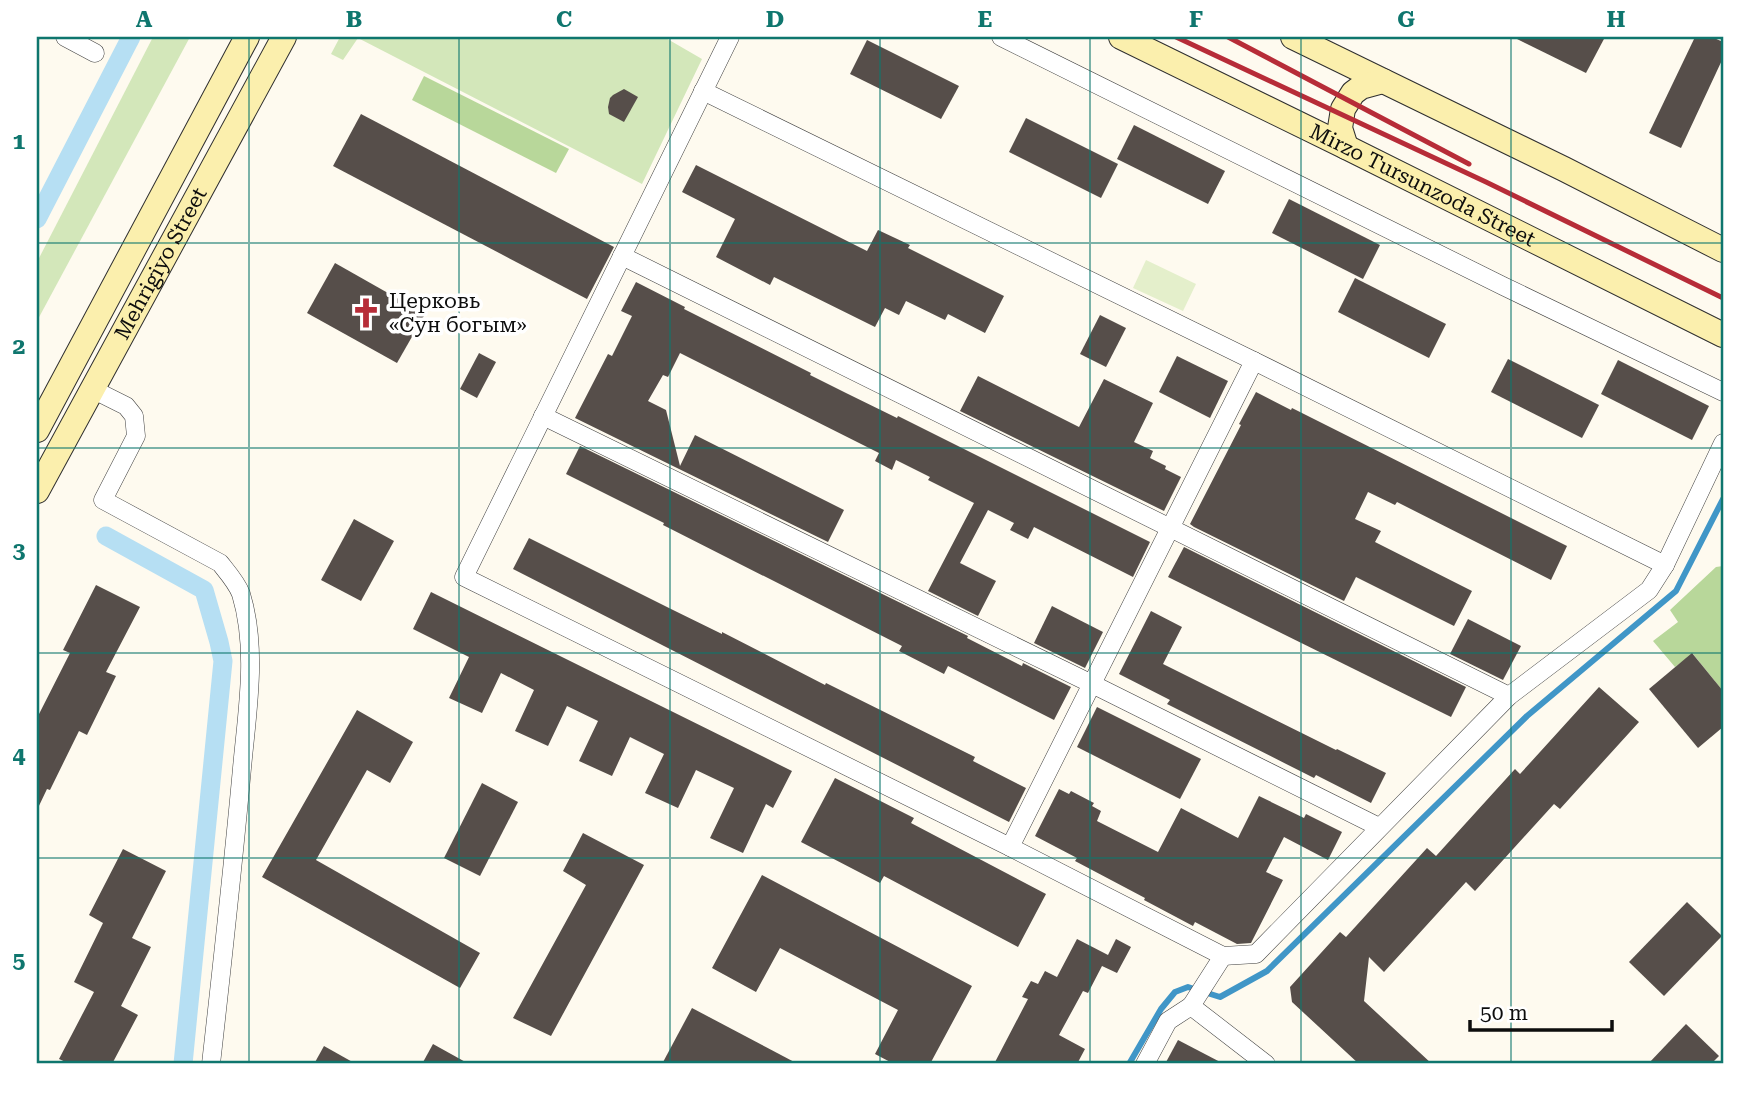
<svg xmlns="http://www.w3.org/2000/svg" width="1760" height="1101" viewBox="0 0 1760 1101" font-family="'Roboto Serif',serif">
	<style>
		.green { fill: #d3e7ba }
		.forest { fill: #b8d79a }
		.pitch { fill: #e4efcb }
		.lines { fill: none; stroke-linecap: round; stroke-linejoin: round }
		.stream { stroke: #4096c7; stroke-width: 6 }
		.canal { stroke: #b6dff3; stroke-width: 19 }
		.building { fill: #564e4a }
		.minor-casing { stroke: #404040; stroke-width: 19 }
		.secondary-casing { stroke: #2f2f2f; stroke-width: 26 }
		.minor { stroke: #fff; stroke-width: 18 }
		.secondary { stroke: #fbefad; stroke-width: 24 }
		.rail { stroke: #b72c38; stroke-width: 5 }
		.grid { fill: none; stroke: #0f766e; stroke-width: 2; stroke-opacity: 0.55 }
		.labels { text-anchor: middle; stroke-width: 7; stroke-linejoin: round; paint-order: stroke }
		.street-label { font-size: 21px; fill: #0d0d0d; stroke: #fff }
		.poi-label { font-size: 21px; fill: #0d0d0d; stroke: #fff; text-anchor: start }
		.neatline { fill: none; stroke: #0f766e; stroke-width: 2.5 }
		.grid-label { font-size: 23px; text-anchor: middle; font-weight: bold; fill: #0f766e }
	</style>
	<rect width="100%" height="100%" fill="#fefaef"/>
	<g class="green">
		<path d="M153 37H190L37 321V262Z"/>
		<path d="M340 37H664L702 59 642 184 358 38 343 60 331 54Z"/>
	</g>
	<g class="forest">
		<path d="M424 76 569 149 556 173 412 100Z"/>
		<path d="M1723 566V691L1693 654 1675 667 1653 641 1678 622 1670 610 1716 567Z"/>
	</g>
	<path class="pitch" d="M1146 260 1196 284 1183 311 1133 288Z"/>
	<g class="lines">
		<path class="stream" d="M1129 1064 1161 1009 1175 992 1188 987 1220 997 1267 971 1527 716 1676 591 1723 499"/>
		<g class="canal">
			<path d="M37 219 131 37"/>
			<path d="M106 536 204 590 219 642 223 661 183 1064"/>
		</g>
	</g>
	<g class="building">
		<path d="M1513 37H1605L1586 73Z"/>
		<path d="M1695 37H1712L1723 42V58L1681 148 1649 133Z"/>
		<path d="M867 40 959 86 941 119 850 74Z"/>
		<path d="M624 89 638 97 624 122 609 114 608 107 610 98 613 95Z"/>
		<path d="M361 114 614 247 587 299 333 166Z"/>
		<path d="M1026 118 1118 164 1101 198 1009 152Z"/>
		<path d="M1134 125 1225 171 1208 204 1117 159Z"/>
		<path d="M696 165 867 251 878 230 910 245 908 248 1004 296 985 333 948 314 945 320 906 301 899 315 885 308 875 327 774 277 770 285 716 257 735 219 682 192Z"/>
		<path d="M1289 199 1380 245 1363 279 1272 233Z"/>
		<path d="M335 263 425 314 397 363 307 313Z"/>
		<path d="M1355 278 1446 324 1429 358 1338 312Z"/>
		<path d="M636 282 685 307 684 309 811 373 810 375 846 393 897 418 898 416 1150 542 1133 577 1034 527 1028 539 1010 530 1014 523 988 510 960 563 996 581 978 616 928 591 974 503 928 480 930 477 896 460 892 470 875 461 879 453 680 353 668 377 663 375 648 401 666 410 680 466 695 435 844 510 828 542 575 418 608 354 612 356 632 316 621 311Z"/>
		<path d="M1100 315 1126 328 1106 367 1080 354Z"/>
		<path d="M479 353 496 362 477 398 460 389Z"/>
		<path d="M1177 356 1228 381 1210 418 1159 392Z"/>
		<path d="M1508 359 1599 405 1582 438 1491 392Z"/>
		<path d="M1618 360 1709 406 1692 440 1601 394Z"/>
		<path d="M978 376 1079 427 1104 379 1153 403 1134 442 1153 451 1150 458 1166 466 1165 469 1181 477 1164 511 960 411Z"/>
		<path d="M1256 392 1291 410 1292 408 1567 546 1551 580 1397 502 1395 505 1368 492 1355 519 1381 531 1375 542 1472 591 1454 626 1356 577 1344 601 1194 527 1190 524 1241 425 1239 424Z"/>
		<path d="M580 446 968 636 967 638 1022 666 1023 663 1071 687 1054 720 948 666 944 674 899 651 902 646 663 525 664 523 566 474Z"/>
		<path d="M354 519 394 541 361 601 321 580Z"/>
		<path d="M529 538 671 609 722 634V632L825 685 826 683 975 757 973 761 1026 788 1009 822 513 569Z"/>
		<path d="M1184 547 1466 687 1451 717 1168 577Z"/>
		<path d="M96 585 140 607 106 672 116 676 87 735 79 731 50 790 47 789 37 810V718L70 653 63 650Z"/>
		<path d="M431 592 792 771 773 808 766 804 743 853 710 838 734 788 696 770 678 808 645 793 664 754 630 737 612 776 579 761 598 721 567 706 548 746 515 731 534 690 501 673 482 713 449 698 469 657 413 629Z"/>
		<path d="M1052 606 1103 632 1085 668 1034 643Z"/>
		<path d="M1151 611 1182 627 1163 664 1336 750 1337 749 1386 773 1371 803 1316 775 1314 778 1167 704 1170 700 1119 674Z"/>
		<path d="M1468 619 1521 646 1503 680 1450 654Z"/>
		<path d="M1692 653 1723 691V727L1698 748 1649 689Z"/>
		<path d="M1599 687 1639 722 1560 809 1554 804 1475 891 1466 882 1384 972 1369 957 1364 1001 1432 1064H1359L1292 1002 1290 987 1340 932 1346 937 1427 848 1436 856 1515 769 1520 774Z"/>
		<path d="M1097 707 1201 759 1180 799 1077 747Z"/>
		<path d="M357 710 413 742 390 783 367 770 316 860 480 953 460 988 262 877Z"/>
		<path d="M835 778 914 818 911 823 1046 894 1018 947 884 876 880 883 801 842Z"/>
		<path d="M482 783 518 802 480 876 444 858Z"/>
		<path d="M1059 789 1069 794 1071 791 1094 803 1092 806 1101 811 1097 821 1158 852 1181 808 1238 838 1259 796 1304 818 1306 814 1342 832 1328 860 1284 837 1266 872 1283 880 1251 943 1237 944 1195 922 1193 926 1144 900 1145 898 1075 861 1077 858 1035 836Z"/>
		<path d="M583 833 644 865 551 1036 513 1018 586 885 563 871Z"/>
		<path d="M123 849 166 871 132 938 151 947 121 1006 138 1015 112 1064H70L59 1059 94 992 74 982 103 923 89 915Z"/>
		<path d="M762 875 972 986 930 1064H894L875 1054 898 1010 780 948 756 992 712 968Z"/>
		<path d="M1687 902 1722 936 1664 996 1629 962Z"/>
		<path d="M1077 939 1108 955 1116 939 1131 947 1117 973 1102 966 1088 993 1083 991 1059 1035 1085 1049 1077 1064H994L1028 999 1022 997 1031 981 1038 984 1045 971 1057 977Z"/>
		<path d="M692 1008 798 1064H662Z"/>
		<path d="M1686 1024 1719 1056 1711 1064H1648Z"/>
		<path d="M1178 1040 1224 1064H1165Z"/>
		<path d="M433 1044 469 1064H422Z"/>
		<path d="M324 1046 356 1064H314Z"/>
	</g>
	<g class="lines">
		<g class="minor-casing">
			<g id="minor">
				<path d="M65 37 95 53"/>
				<path d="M730 37 464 577 1010 847 1223 956 1256 954 1509 696 1649 590 1665 565 1723 443"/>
				<path d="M1001 37 1503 286 1723 392"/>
				<path d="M703 91 1254 361 1665 565"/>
				<path d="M622 256 1509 696"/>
				<path d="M92 389 126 406 134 416 136 436 103 500 220 563C228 573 237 583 241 594 258 650 247 712 242 768 233 867 222 966 211 1064"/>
				<path d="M543 416 1092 684 1379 827"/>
				<path d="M1010 847 1254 361"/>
				<path d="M1191 1006 1223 956"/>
				<path d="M1145 1064 1168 1021 1191 1006 1266 1064"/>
			</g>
		</g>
		<g class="secondary-casing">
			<g id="secondary">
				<path id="s1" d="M1121 37 1346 147 1723 335"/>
				<path d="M1293 37 1564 169 1723 250"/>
				<path d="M1346 147 1340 128 1343 109 1353 93 1361 87 1383 81"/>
				<path d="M37 430 247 37"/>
				<path id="s2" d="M37 491 284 37"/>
			</g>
		</g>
		<use href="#minor" class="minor"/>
		<use href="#secondary" class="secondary"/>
		<g class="rail">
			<path d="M1176 37 1486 182 1723 298"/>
			<path d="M1228 37 1469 164"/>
		</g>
	</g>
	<path class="grid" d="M249 37V1064M459 37V1064M670 37V1064M880 37V1064M1090 37V1064M1301 37V1064M1511 37V1064M37 243H1723M37 448H1723M37 653H1723M37 858H1723"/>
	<defs>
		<g id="church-bare" transform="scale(2.415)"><path d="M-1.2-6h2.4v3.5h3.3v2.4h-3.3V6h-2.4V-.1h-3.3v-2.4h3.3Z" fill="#b72c38" stroke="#fff" stroke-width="2.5" paint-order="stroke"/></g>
	</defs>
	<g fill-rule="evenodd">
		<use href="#church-bare" x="366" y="313"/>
	</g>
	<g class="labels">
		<g class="street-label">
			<text dy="7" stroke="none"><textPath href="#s1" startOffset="336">Mirzo Tursunzoda Street</textPath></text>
			<text dy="7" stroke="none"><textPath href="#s2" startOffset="259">Mehrigiyo Street</textPath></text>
		</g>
		<g class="poi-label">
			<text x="389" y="308">Церковь<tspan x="389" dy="24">«Сун богым»</tspan></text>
		</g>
	</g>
	<rect width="1760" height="1101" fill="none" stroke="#ffffff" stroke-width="77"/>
	<path d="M1470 1020v10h142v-10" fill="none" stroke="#0d0d0d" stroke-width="3.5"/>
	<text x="1480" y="1020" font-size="21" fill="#0d0d0d" stroke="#ffffff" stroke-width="5" paint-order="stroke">50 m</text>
	<rect x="38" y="38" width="1684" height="1024" class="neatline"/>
	<g class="grid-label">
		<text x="144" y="27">A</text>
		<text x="354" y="27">B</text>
		<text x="564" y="27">C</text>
		<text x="775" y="27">D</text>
		<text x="985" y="27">E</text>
		<text x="1196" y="27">F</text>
		<text x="1406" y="27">G</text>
		<text x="1616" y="27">H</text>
		<text x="19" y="149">1</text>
		<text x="19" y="354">2</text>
		<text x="19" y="558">3</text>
		<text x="19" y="763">4</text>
		<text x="19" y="968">5</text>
	</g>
</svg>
